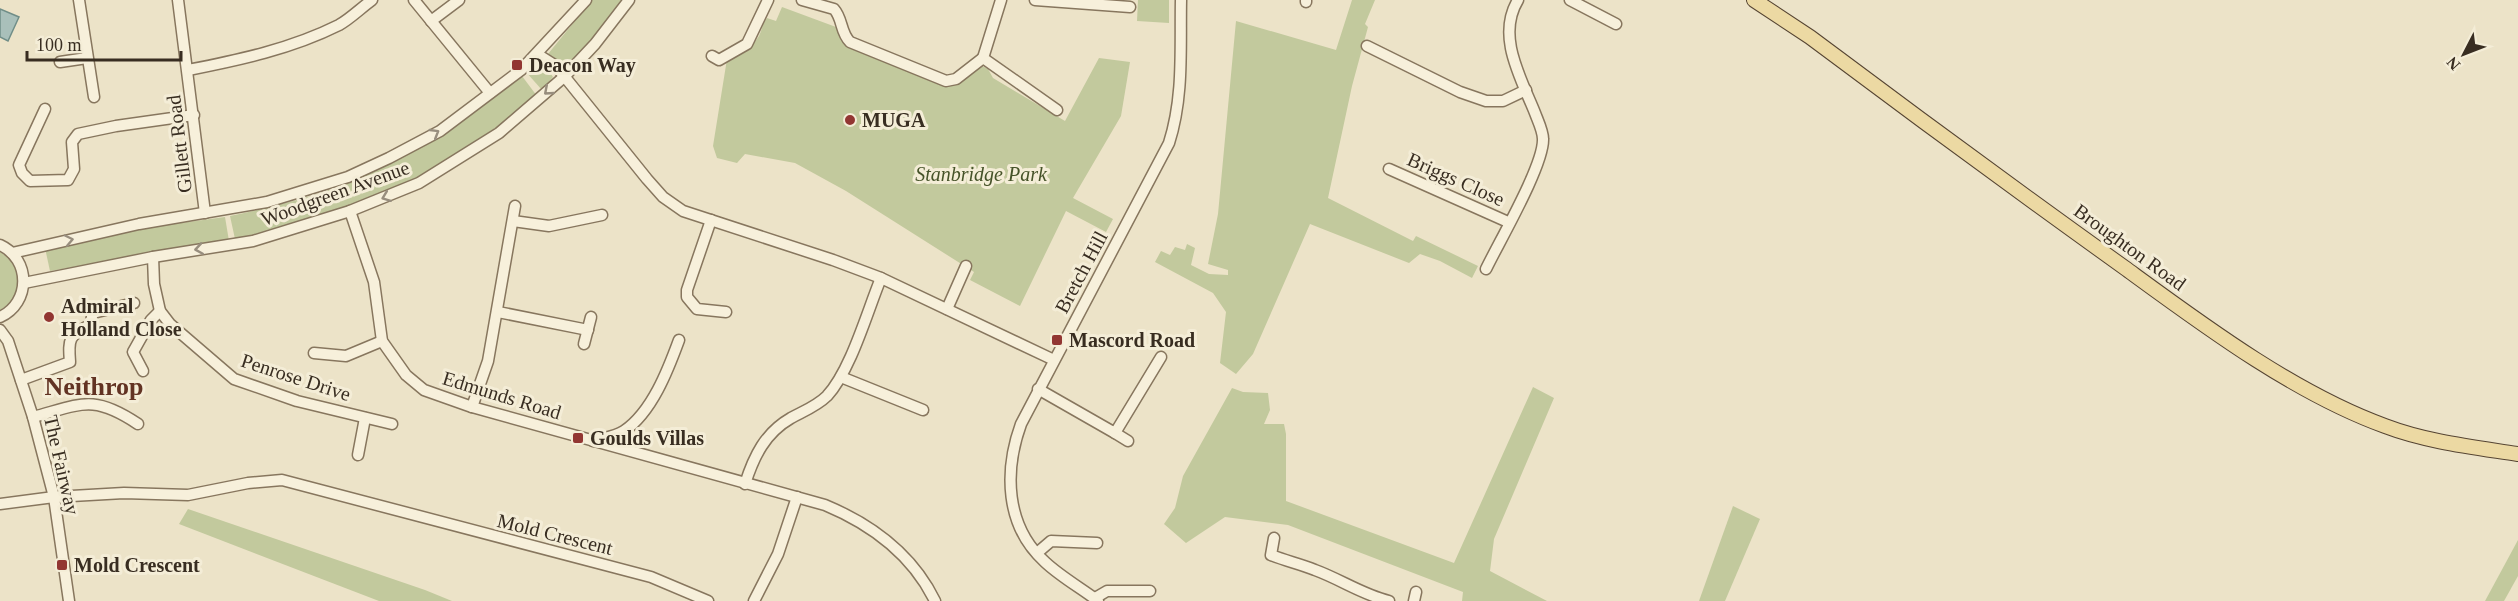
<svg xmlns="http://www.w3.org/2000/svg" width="2518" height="601" viewBox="0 0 2518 601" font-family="Georgia,serif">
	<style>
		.green { fill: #c2c99d }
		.water { fill: #a9c0ba; stroke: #708e88; stroke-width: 1.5 }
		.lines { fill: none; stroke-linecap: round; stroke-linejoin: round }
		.minor-casing { stroke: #87765e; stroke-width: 13 }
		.major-casing { stroke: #554432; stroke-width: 16 }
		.minor { stroke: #f7f0db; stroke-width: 10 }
		.major { stroke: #ecd9a3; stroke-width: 14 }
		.oneway { stroke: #988e7e }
		.poi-dot { fill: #923632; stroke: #f4edd7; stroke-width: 2 }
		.labels { text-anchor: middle; stroke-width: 6; stroke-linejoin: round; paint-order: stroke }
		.poi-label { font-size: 20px; font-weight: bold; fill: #382d21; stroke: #f4edd7; text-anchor: start }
		.street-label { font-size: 20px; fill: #382d21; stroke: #f4edd7 }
		.park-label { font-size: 20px; font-style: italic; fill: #465329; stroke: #f4edd7 }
		.district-label { font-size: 26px; font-weight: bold; fill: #623323; stroke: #f4edd7 }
	</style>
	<rect width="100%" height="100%" fill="#ece3c8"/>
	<g class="green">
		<path d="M592 0H624L565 70 558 60 548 54Z"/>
		<path d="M1138 0H1169V23L1137 21Z"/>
		<path d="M1352 0H1375L1365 24 1368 27 1352 86 1328 198 1413 241 1416 236 1478 266 1472 278 1440 261 1420 254 1409 263 1310 224 1253 354 1236 374 1220 363 1226 312 1213 293 1155 262 1161 251 1170 255 1175 247 1185 250 1187 244 1195 248 1191 265 1209 274 1228 275V270L1208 264 1218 214 1236 21 1336 50Z"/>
		<path d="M782 7 836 27 843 42 850 48 945 84 982 66 988 69 993 78 1065 121 1099 58 1130 62 1121 116 1073 198 1113 219 1106 232 1066 211 1020 306 970 280 974 272 846 191 795 163 745 154 737 163 717 158 713 146 727 59C739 53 751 49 759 36 762 30 762 24 767 18L776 21Z"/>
		<path d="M537 64 545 65 553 77 542 90 526 72Z"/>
		<path d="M522 76 537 96C499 126 459 156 417 179 360 209 297 225 235 239L230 216C257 210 284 204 311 196 390 172 458 126 522 76Z"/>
		<path d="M225 217 229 241 50 271 45 248 129 230Z"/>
		<path d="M0 252C23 266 25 297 0 310Z"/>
		<path d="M1533 387 1554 398 1494 539 1490 571 1547 601H1462L1463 592 1288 525 1225 517 1186 543 1164 524 1175 508 1183 476 1232 388 1243 392 1268 393 1270 410 1264 424H1284L1286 434V501L1454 563Z"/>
		<path d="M1733 506 1760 519 1725 601H1699Z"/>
		<path d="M188 509 425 590 452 601H379L179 524Z"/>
		<path d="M2518 540V576L2504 601H2485Z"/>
	</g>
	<path class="water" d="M0 9 19 17 8 41 0 37Z"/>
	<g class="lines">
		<g class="minor-casing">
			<g id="minor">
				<path d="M79 0 94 97"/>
				<path d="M178 0 205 213"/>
				<path d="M414 0 490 93"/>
				<path d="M802 0 834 9C843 19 840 32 850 42L946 81 956 79 983 58"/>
				<path d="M1001 0 983 58 1057 110"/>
				<path d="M1035 0 1130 7"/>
				<path d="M1306 0V2"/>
				<path d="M1570 0 1616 24"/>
				<path d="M431 21 459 0"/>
				<path d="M1367 46 1460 92 1486 101H1503L1526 90"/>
				<path d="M537 54 556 66 647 179 663 197 683 211 833 260 881 278 1054 360"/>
				<path d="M712 56 719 60 747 44 768 0"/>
				<path d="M60 62 87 58"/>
				<path d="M188 70C239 60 291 49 339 25 350 19 361 8 372 0"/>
				<path d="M45 109 19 165 22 173 30 181 68 180 74 169 72 142 78 134 116 126 194 115"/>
				<path d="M1389 169 1508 222"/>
				<path d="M350 211 374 282 382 341 406 375 424 390 472 407 825 505C873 525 912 554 935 601"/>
				<path d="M711 220 687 290V297L697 309 726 312"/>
				<path d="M513 221 549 226 602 215"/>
				<path d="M0 245C31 259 31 303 0 317"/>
				<path d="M12 253 139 224 267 202 348 177 389 158 440 131 521 70 586 0"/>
				<path d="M153 257 154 284 160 311 170 324 234 379 297 401 392 424"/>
				<path d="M1486 269C1499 242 1544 165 1543 139 1543 131 1538 121 1535 113 1521 78 1496 36 1518 0"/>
				<path d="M24 283 153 257 253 241 350 211 419 183 499 133 564 77 595 44 629 0"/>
				<path d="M947 309 966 266"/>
				<path d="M498 312 588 330"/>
				<path d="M0 330 8 341 33 417 54 497 69 601"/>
				<path d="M584 344 591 317"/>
				<path d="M314 353 346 356 382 341"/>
				<path d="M143 371 133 352 151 320 160 311"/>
				<path d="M841 377 923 410"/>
				<path d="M21 380 70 362C68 338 69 336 90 325L93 313 134 303"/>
				<path d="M1038 389 1115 433 1161 357"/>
				<path d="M472 407 488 361 515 206"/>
				<path d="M33 417C82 404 93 394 138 424"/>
				<path d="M1115 433 1128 441"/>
				<path d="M593 441C603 438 615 437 624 431 652 412 668 370 679 340"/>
				<path d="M358 455 365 418"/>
				<path d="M745 484C754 456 765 433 791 418 804 411 817 406 827 396 851 370 867 312 881 278"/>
				<path d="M0 504 54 497 124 493 188 495 248 483 282 480 651 577 708 601"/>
				<path d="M1274 538 1271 555C1286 561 1301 564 1315 570 1340 579 1363 595 1389 601"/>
				<path d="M1037 553 1051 541 1097 543"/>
				<path d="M1095 598 1107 591H1150"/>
				<path d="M754 601 778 554 797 497"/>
				<path d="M1098 601C1081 588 1061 577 1045 562 1005 526 1004 471 1021 424L1169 143C1184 96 1180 48 1181 0"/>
				<path d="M1414 601 1416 592"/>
			</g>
		</g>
		<g class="major-casing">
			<path id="major" d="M1754 0 1810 37C1914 115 2019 192 2125 268 2203 325 2294 393 2385 426 2427 442 2473 447 2518 454"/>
		</g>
		<use href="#minor" class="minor"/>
		<use href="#major" class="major"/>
	</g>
	<defs><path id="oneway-chevron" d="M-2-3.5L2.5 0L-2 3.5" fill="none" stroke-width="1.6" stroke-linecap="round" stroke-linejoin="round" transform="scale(1.5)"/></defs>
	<g class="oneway">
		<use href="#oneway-chevron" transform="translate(548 91) rotate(139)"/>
		<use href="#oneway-chevron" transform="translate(435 133) rotate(-31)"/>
		<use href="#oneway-chevron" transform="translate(386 197) rotate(159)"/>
		<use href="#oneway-chevron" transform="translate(69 240) rotate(-12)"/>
		<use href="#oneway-chevron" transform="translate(199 249) rotate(171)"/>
	</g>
	<g class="poi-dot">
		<rect x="511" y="59" width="12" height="12" rx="3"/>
		<circle cx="850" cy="120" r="6"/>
		<circle cx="49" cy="317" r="6"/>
		<rect x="1051" y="334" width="12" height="12" rx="3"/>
		<rect x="572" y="432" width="12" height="12" rx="3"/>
		<rect x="56" y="559" width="12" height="12" rx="3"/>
	</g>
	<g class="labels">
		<g class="poi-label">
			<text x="529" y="72">Deacon Way</text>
			<text x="862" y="127">MUGA</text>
			<text x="61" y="313">Admiral<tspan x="61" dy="23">Holland Close</tspan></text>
			<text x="1069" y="347">Mascord Road</text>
			<text x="590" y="445">Goulds Villas</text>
			<text x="74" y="572">Mold Crescent</text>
		</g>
		<g class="street-label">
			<text transform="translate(179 144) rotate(-97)" y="7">Gillett Road</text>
			<text transform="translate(1456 179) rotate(24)" y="7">Briggs Close</text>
			<text transform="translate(335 193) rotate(-20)" y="7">Woodgreen Avenue</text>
			<text transform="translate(2130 247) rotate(36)" y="7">Broughton Road</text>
			<text transform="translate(1081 272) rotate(-62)" y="7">Bretch Hill</text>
			<text transform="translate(296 377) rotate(18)" y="7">Penrose Drive</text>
			<text transform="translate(502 395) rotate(17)" y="7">Edmunds Road</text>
			<text transform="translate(62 465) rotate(77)" y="7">The Fairway</text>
			<text transform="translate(555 534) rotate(14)" y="7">Mold Crescent</text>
		</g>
		<g class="park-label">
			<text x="981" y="181">Stanbridge Park</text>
		</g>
		<g class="district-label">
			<text x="94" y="395">Neithrop</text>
		</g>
	</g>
	<g transform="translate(2464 54) rotate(228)" stroke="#f4edd7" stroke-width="4.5" paint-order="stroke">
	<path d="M0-4.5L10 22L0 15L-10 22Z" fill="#382d21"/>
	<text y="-9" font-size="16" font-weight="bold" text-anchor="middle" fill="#382d21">N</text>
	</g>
	<path d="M27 51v9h154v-9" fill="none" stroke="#382d21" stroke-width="3"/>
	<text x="36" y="51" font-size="18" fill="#382d21" stroke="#f4edd7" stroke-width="4.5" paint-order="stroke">100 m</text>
</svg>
